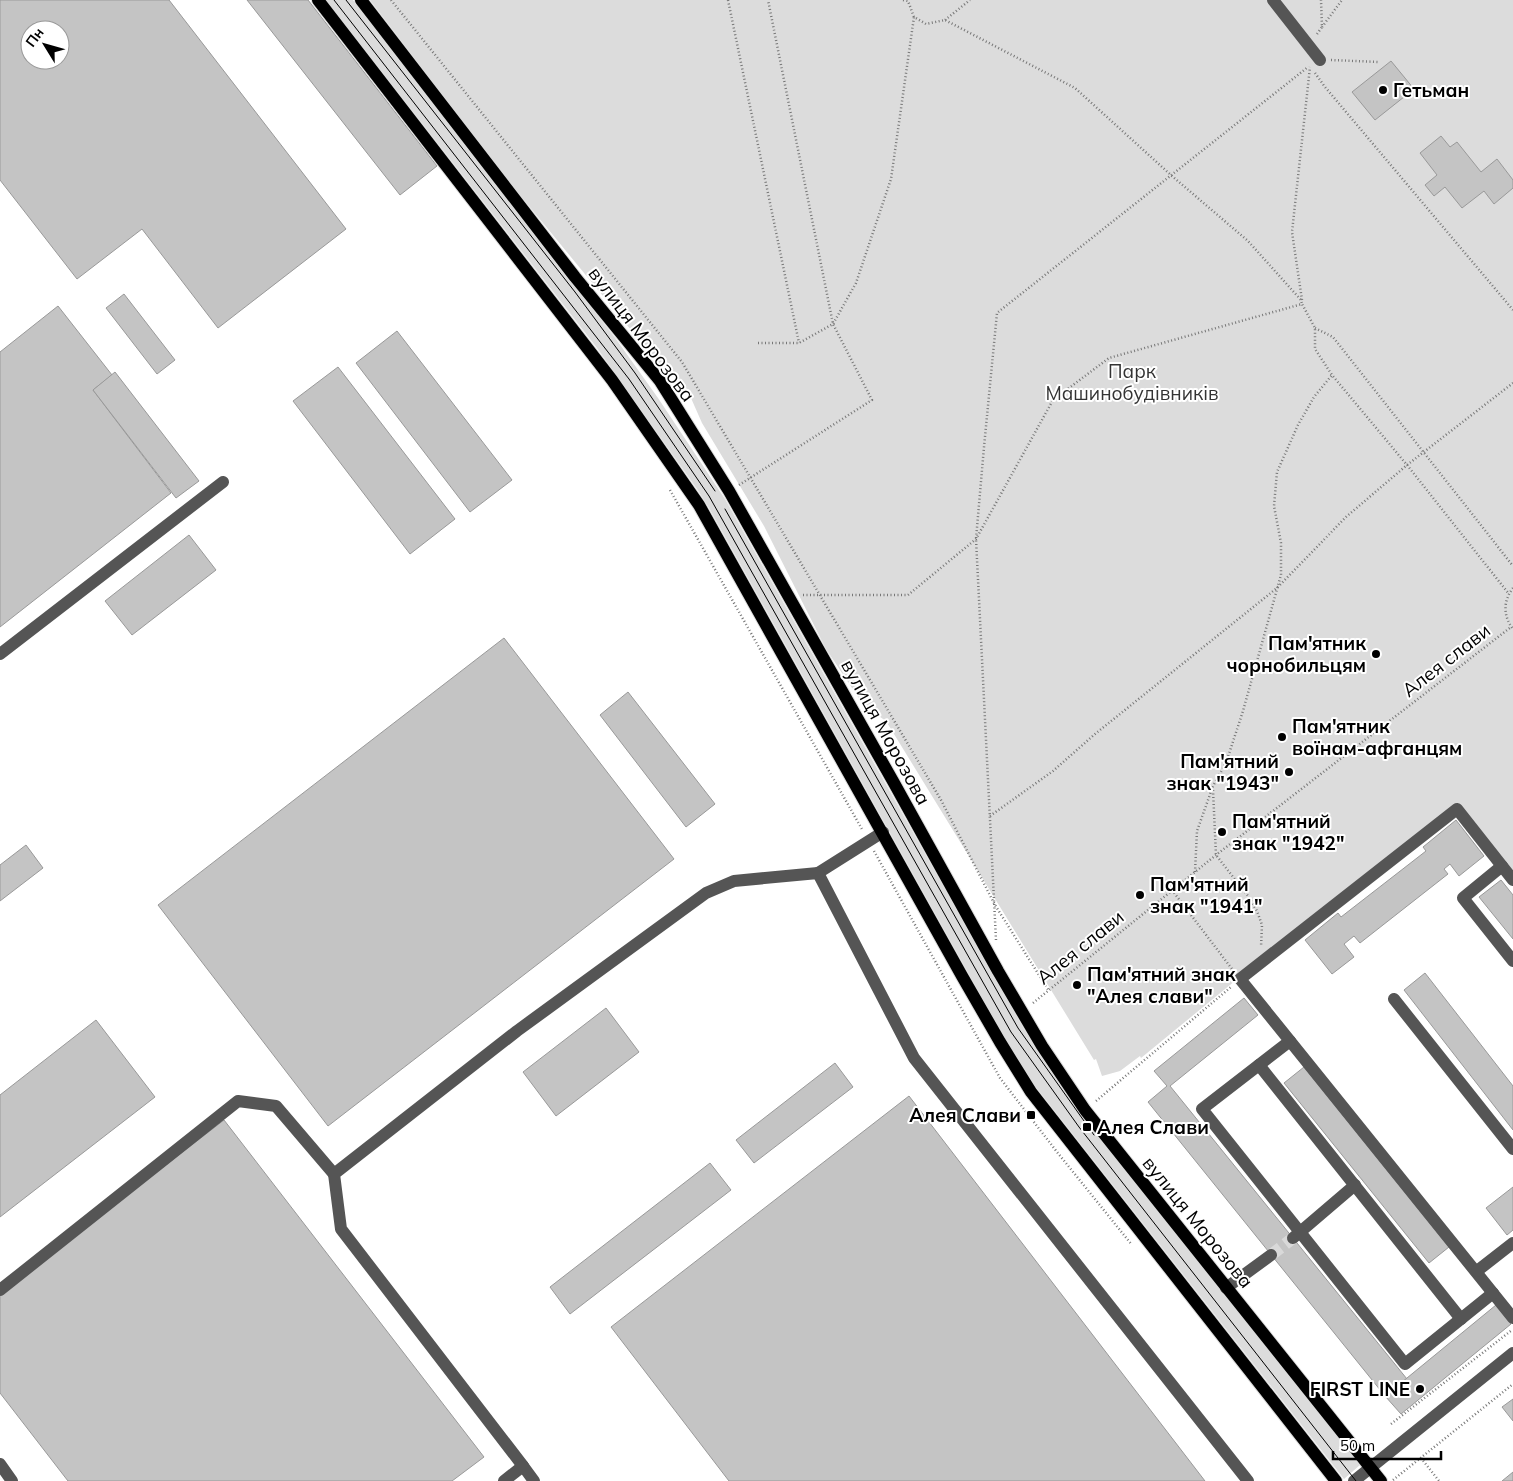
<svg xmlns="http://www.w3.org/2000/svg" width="1513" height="1481" viewBox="0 0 1513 1481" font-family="Mulish,sans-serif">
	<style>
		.green { fill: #dcdcdc }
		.building { fill: #c4c4c4; stroke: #999; fill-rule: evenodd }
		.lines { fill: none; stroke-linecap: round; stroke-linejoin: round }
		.minor-tunnel { stroke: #d9d9d9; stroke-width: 12; stroke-dasharray: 12 6; stroke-linecap: butt }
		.major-casing { stroke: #dbdbdb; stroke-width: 14 }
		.path { stroke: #777; stroke-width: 2.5; stroke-dasharray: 1 2.5; stroke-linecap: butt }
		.minor { stroke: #555; stroke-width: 12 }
		.major { stroke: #000; stroke-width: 12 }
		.tram { stroke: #000; stroke-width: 1 }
		.poi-dot { fill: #000; stroke: #fff; stroke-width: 2 }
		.labels { text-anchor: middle; stroke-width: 4; stroke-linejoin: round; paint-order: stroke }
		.poi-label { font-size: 19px; font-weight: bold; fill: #000; stroke: #fff; text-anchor: start }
		.street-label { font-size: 19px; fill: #000; stroke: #fff }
		.park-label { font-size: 19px; fill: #333; stroke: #fff }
	</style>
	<rect width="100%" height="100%" fill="#fff"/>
	<g class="green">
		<path d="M326 0H353L616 339 658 398 725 499 1024 1029 1066 1091 1360 1465 1344 1479 1035 1086 1005 1039 709 508 697 489 597 348Z"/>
		<path d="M370 0H1513V873L1458 803 1347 889 1141 1058 1140 1056 1120 1071 1102 1076 1096 1059 1094 1060 886 721 864 706 826 649 764 526 702 423 687 389 654 358 501 172Z"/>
	</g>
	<g class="building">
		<path d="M0 0H169L346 229 218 328 142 229 77 279 0 180ZM30 30H60V60H30Z"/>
		<path d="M247 0H308L437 166 400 195Z"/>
		<path d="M1391 61 1414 89 1375 120 1352 92Z"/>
		<path d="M1441 136 1450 147 1457 142 1481 172 1497 159 1513 180V188L1494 204 1484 191 1462 208 1445 187 1434 196 1425 185 1437 175 1420 153Z"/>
		<path d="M124 294 175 360 157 374 106 308Z"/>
		<path d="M58 306 112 375 93 390 171 493 0 627V352Z"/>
		<path d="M397 331 512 480 470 512 356 363Z"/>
		<path d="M338 367 455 519 410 554 293 401Z"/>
		<path d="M115 372 199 481 176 498 93 390Z"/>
		<path d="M189 535 216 570 132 635 105 601Z"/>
		<path d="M504 638 674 859 328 1126 158 905Z"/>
		<path d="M628 692 715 804 686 827 600 715Z"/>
		<path d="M1456 820 1484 856 1459 876 1450 864 1444 869 1448 874 1360 943 1354 936 1344 944 1354 957 1332 974 1305 940 1338 913 1341 917 1426 851 1423 847Z"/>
		<path d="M26 845 43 868 0 901V865Z"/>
		<path d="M1501 880 1513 895V939L1479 897Z"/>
		<path d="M1425 973 1513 1086V1130L1404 990Z"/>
		<path d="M1244 998 1258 1015 1170 1086 1407 1379 1385 1396 1148 1102 1167 1086 1154 1071Z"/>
		<path d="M606 1008 639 1052 556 1116 523 1072Z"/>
		<path d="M96 1020 155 1097 0 1217V1095Z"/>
		<path d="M835 1063 853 1087 754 1163 736 1140Z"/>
		<path d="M1304 1067 1449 1247 1429 1263 1284 1083Z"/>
		<path d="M909 1096 1205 1481H729L611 1327Z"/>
		<path d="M224 1120 484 1457 452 1481H68L0 1393V1293Z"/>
		<path d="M710 1163 731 1190 570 1314 550 1287Z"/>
		<path d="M1513 1187V1230L1507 1235 1486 1208Z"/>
		<path d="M1496 1305 1511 1324 1401 1414 1385 1396Z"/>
		<path d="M1513 1399V1421L1502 1407Z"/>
		<path d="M1513 1472V1481H1502Z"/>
	</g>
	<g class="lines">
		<path class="minor-tunnel" d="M1271 1255 1293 1238"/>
		<g class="major-casing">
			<g id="major">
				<path d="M318 0 612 380 699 505 962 976 1000 1042 1031 1092 1336 1481"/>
				<path d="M361 0 575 277 660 381 729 491 894 783 998 971 1042 1046 1085 1110 1381 1481"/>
			</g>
		</g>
		<g class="path">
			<path d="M391 0 682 362 941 800 995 905 1049 991"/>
			<path d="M728 0 799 343"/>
			<path d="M903 0 908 1 914 17 926 24 945 20 1075 88 1172 176 1248 241 1301 300 1302 304"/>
			<path d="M945 20 970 0"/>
			<path d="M1322 27 1342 0"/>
			<path d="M1317 34 1322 27 1321 0"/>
			<path d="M1331 60 1379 62"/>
			<path d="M1315 73 1325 87 1513 310"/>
			<path d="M1302 300 1292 232 1310 67"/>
			<path d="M1315 328 1333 337 1513 566"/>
			<path d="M758 343H799L833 324 856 283 891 179 914 17"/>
			<path d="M739 485 872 400 833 324 768 0"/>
			<path d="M670 490 863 831"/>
			<path d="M1513 588C1503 601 1503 616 1513 629"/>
			<path d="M803 595H908L976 539 1053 400 1109 358 1302 304 1315 328V349L1332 375 1407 465 1509 594"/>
			<path d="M1213 790 1216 855 1248 896 1257 911 1262 925 1261 947"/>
			<path d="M990 816 1053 771 1095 734 1277 588 1346 517 1407 465 1513 383"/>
			<path d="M874 851 1000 1078 1057 1152 1132 1245"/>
			<path d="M1195 872 1197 831 1213 786 1226 763 1243 711 1281 575V543L1274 506 1277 472 1298 425 1314 397 1332 375"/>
			<path d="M1172 890 1232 969"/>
			<path d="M996 940 976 539 984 447 997 313 1308 67"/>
			<path d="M1033 1003 1216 855 1511 627"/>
			<path d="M1096 1101 1231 987"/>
			<path d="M1391 1424 1512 1330"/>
			<path d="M1421 1458 1439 1481"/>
			<path d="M1393 1480 1513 1384"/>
		</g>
		<g class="minor">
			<path d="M1273 0 1320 60"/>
			<path d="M0 654 223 482"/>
			<path d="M1502 866 1463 898 1513 961"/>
			<path d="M818 873 883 832"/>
			<path d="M1394 999 1513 1149"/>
			<path d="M1290 1041 1513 1318"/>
			<path d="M1259 1065 1461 1319"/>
			<path d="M1293 1238 1355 1185"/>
			<path d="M1477 1271 1513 1243"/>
			<path d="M1226 1288 1271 1255"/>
			<path d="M0 1290 238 1101 276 1106 334 1174"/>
			<path d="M1493 1293 1405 1364 1202 1109 1290 1041 1240 979 1457 809 1513 880"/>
			<path d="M0 1464 12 1481"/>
			<path d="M523 1466 341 1229 334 1174 517 1031 706 893 734 881 818 873 914 1058 1248 1481"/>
			<path d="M504 1481 523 1466 534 1481"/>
			<path d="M1354 1481 1513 1353"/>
		</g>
		<use href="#major" class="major"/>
		<g class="tram">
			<path d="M334 0 629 379 709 496 1011 1032 1079 1127 1356 1481"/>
			<path d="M346 0 575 292 635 373 715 491"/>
			<path d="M725 509 1018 1028 1094 1135"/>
		</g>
	</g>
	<g class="poi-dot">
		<circle cx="1383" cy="90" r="5"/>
		<circle cx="1376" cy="654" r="5"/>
		<circle cx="1282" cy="737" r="5"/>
		<circle cx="1289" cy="772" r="5"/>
		<circle cx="1222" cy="832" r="5"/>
		<circle cx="1140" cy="895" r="5"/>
		<circle cx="1077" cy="985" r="5"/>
		<rect x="1026" y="1110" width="10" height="10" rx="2.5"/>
		<rect x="1082" y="1122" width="10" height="10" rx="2.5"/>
		<circle cx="1420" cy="1389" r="5"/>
	</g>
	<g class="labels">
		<g class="poi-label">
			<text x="1393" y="97">Гетьман</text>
			<text x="1366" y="650" text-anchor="end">Пам'ятник<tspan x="1366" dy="22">чорнобильцям</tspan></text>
			<text x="1292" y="733">Пам'ятник<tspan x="1292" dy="22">воїнам-афганцям</tspan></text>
			<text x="1279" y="768" text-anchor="end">Пам'ятний<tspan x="1279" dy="22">знак "1943"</tspan></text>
			<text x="1232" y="828">Пам'ятний<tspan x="1232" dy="22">знак "1942"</tspan></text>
			<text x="1150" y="891">Пам'ятний<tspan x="1150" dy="22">знак "1941"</tspan></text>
			<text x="1087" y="981">Пам'ятний знак<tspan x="1087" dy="22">"Алея слави"</tspan></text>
			<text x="1021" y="1122" text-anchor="end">Aлея Слави</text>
			<text x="1097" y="1134">Алея Слави</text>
			<text x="1410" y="1396" text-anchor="end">FIRST LINE</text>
		</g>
		<g class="street-label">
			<text transform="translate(642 334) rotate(53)" y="7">вулиця Морозова</text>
			<text transform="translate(1446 660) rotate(-38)" y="7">Алея слави</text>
			<text transform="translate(886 732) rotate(61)" y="7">вулиця Морозова</text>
			<text transform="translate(1080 947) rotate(-39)" y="7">Алея слави</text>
			<text transform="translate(1198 1222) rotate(51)" y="7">вулиця Морозова</text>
		</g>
		<g class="park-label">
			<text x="1132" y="378">Парк<tspan x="1132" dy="22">Машинобудівників</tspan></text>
		</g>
	</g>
	<g transform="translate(45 45) rotate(307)"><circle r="24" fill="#ffffff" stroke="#999999"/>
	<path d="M0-4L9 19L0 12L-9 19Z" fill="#000000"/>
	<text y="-8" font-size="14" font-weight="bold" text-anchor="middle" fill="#000000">Пн</text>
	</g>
	<path d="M1333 1451v8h108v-8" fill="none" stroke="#000000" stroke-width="2.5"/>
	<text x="1340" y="1451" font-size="15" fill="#000000" stroke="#ffffff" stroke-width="4" paint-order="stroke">50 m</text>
</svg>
